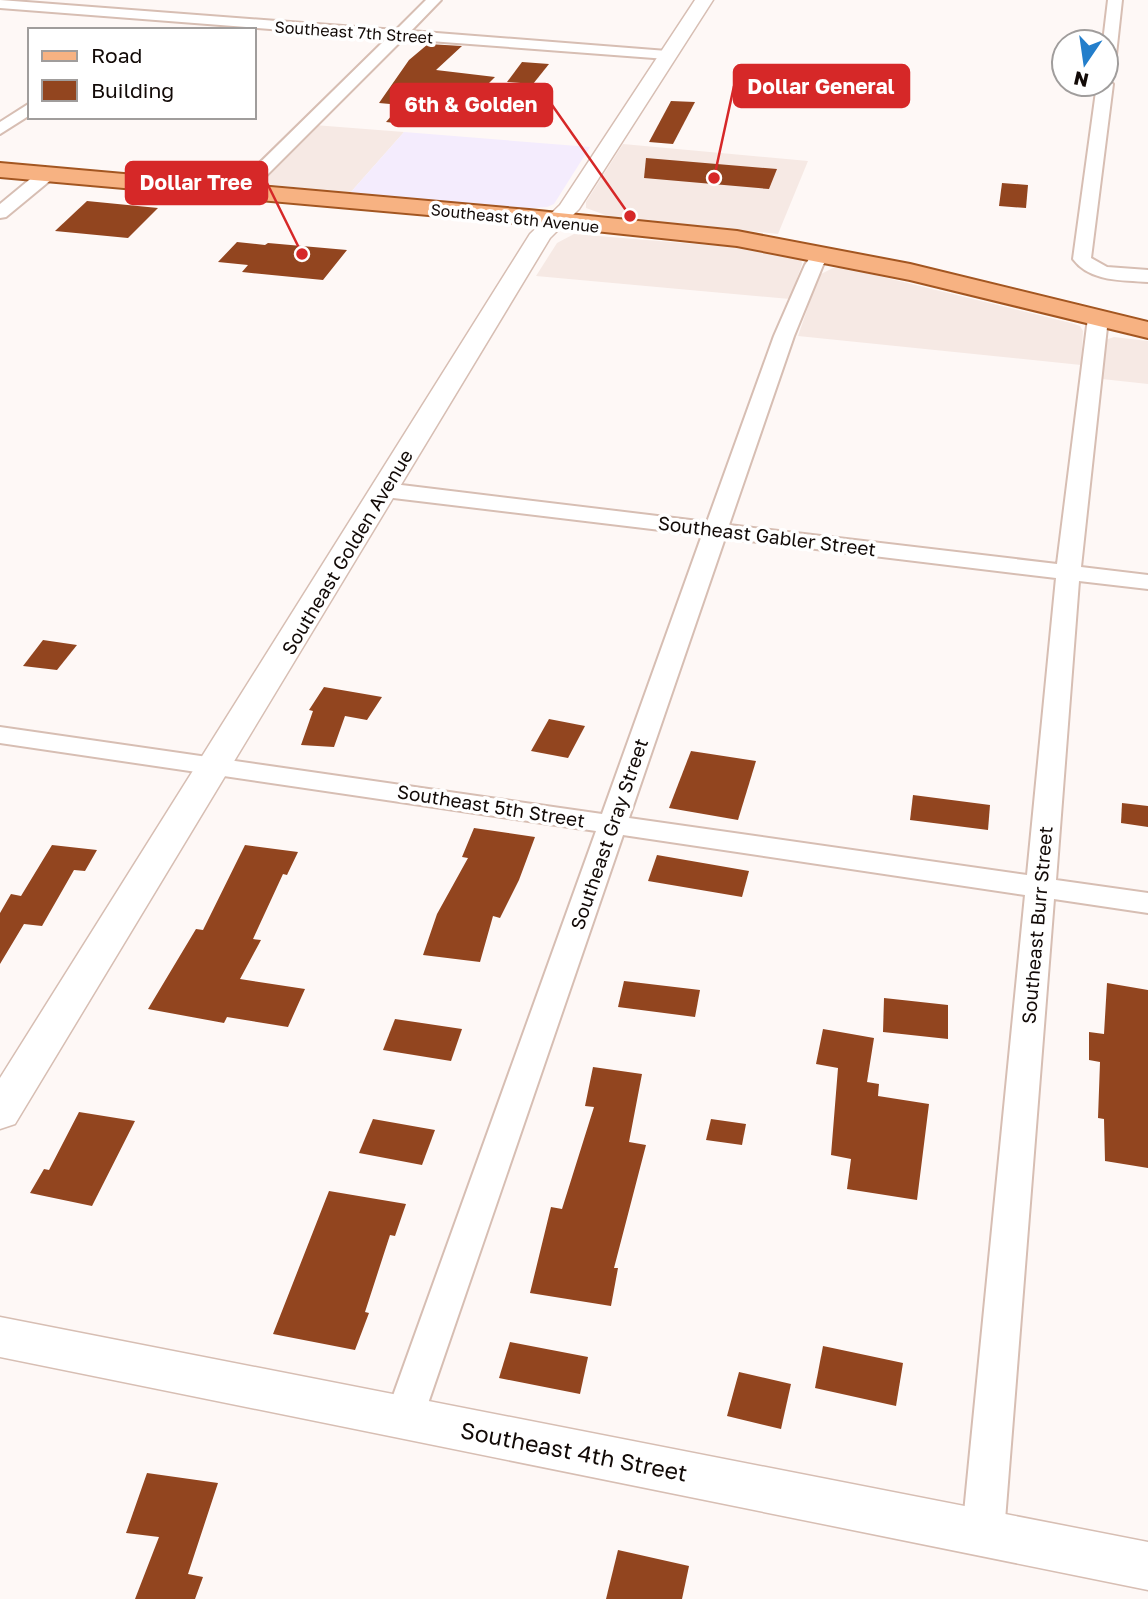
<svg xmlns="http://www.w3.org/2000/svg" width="1148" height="1599" viewBox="0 0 1148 1599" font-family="'Golos Text',sans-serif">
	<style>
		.built { fill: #f6e9e4 }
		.industrial { fill: #f4ecfd }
		.building { fill: #92451f }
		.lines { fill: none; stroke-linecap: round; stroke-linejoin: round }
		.minor-casing { stroke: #d7beb3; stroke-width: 4 }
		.tertiary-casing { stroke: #d7beb3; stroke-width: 3 }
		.primary-casing { stroke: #a35621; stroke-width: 4 }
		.minor { fill: #fff; fill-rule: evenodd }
		.tertiary { fill: #fff; fill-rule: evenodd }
		.primary { fill: #f7b282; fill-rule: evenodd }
		.labels { text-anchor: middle; stroke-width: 7; stroke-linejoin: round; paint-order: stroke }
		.far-street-label { font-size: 16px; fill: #120a07; stroke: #fff }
		.street-label { font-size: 19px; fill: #120a07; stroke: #fff }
		.near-street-label { font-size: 23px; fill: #120a07; stroke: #fff }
		.leader { fill: none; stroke: #d62828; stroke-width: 2.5 }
		.callout-dot { fill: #d62828; stroke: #fff; stroke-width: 2.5 }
		.callout { fill: #d62828; stroke: #d62828; stroke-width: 2.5 }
		.callout-label { font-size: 21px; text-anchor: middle; font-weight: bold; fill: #fff }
	</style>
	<rect width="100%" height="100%" fill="#fef8f6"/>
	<g class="built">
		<path d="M314 125 404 132 350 193 264 184V176Z"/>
		<path d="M623 144 808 161 778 234 611 217 586 208V202Z"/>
		<path d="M574 234 744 248 794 257 801 259 802 264 790 299 536 276 557 243Z"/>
		<path d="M833 268H846L1071 323 1080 326 1083 331 1081 365 798 336 819 275Z"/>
		<path d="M1114 337 1148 341V384L1102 379 1105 340Z"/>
	</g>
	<path class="industrial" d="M404 132 590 147 554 204 547 207 522 209 350 193Z"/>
	<g class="building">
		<path d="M428 44 462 46 436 70 495 77 474 98 438 94 413 125 386 122 401 105 379 103 409 60Z"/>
		<path d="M522 62 549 64 533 84 507 82Z"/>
		<path d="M671 101 695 102 673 144 649 142Z"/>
		<path d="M646 158 777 169 769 189 644 178Z"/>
		<path d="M1002 183 1028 185 1026 208 999 206Z"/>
		<path d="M87 201 158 208 128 238 55 231Z"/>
		<path d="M237 242 265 245 268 243 347 250 323 280 242 272 248 265 218 262Z"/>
		<path d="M43 640 77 645 57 670 23 666Z"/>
		<path d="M324 687 382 697 367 720 345 716 334 747 301 745 313 711 309 710Z"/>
		<path d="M549 719 585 726 568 758 531 751Z"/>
		<path d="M691 751 756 761 738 820 669 808Z"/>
		<path d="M913 795 990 805 988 830 910 820Z"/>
		<path d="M1122 803 1148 806V827L1121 823Z"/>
		<path d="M474 828 535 837 519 880 500 918 493 916 480 962 423 955 437 914 468 858 462 857Z"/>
		<path d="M52 845 97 850 85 871 74 870 42 926 24 924 0 964V913L11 894 21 896Z"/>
		<path d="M245 845 298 852 287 875 283 874 253 939 261 940 240 979 305 989 288 1027 227 1017 224 1023 148 1009 196 929 203 930Z"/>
		<path d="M657 855 749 871 742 897 648 881Z"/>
		<path d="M624 981 700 990 695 1017 618 1007Z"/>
		<path d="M1107 983 1148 990V1168L1105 1161 1104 1119 1098 1118 1100 1062 1089 1060V1032L1104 1034Z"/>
		<path d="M884 998 948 1005V1039L883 1032Z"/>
		<path d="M395 1019 462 1029 451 1061 383 1050Z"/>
		<path d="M823 1029 874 1038 867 1082 879 1084 878 1096 929 1104 917 1200 847 1189 851 1159 831 1155 838 1068 816 1064Z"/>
		<path d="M593 1067 642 1074 629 1142 646 1145 614 1268H618L611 1306 530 1293 551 1207 562 1209 594 1107 585 1106Z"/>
		<path d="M79 1112 135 1121 92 1206 30 1193 44 1169 49 1170Z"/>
		<path d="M373 1119 435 1130 422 1165 359 1153Z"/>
		<path d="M711 1119 746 1124 742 1145 706 1140Z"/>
		<path d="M329 1191 406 1204 395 1236 390 1235 365 1312 369 1313 355 1350 273 1334Z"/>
		<path d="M510 1342 588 1357 580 1394 499 1378Z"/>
		<path d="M823 1346 903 1363 896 1406 815 1388Z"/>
		<path d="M739 1372 791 1384 781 1429 727 1416Z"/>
		<path d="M147 1473 218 1483 188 1574 203 1577 195 1599H135L159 1537 126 1533Z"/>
		<path d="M618 1550 689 1566 682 1599H606Z"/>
	</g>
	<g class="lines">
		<g class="minor-casing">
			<g id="minor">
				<path d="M0 0 396 30 426 0H441L411 31 667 51 674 55 667 59 403 39 245 197H233L230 193 233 189 387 38 0 8Z"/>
				<path d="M1108 0H1122L1114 73 1106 78V42H1103Z"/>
				<path d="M1106 80 1113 84 1091 258 1107 267 1148 270V282C1122 280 1090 282 1073 259L1097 84H1106Z"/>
				<path d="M30 103V115L0 134V122Z"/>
				<path d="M46 170 54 175 52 179 6 217 0 218V204L40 171Z"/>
				<path d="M822 248 831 253 823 265 794 336 729 525 1057 564 1088 318 1098 312 1108 318 1081 567 1148 575V589L1079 581 1056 880 1148 893V913L1054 899 1004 1533 998 1546 983 1552 968 1546 962 1533 1025 895 623 835 423 1418 418 1430 404 1435 390 1430 385 1418 596 831 0 743V727L602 814 702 535 385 497 377 495 374 490 377 485 385 483 707 522 774 336 805 265 816 249ZM725 538 1056 578 1027 875 629 818Z"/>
			</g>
		</g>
		<g class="tertiary-casing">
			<g id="tertiary">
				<path d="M695 0H713L579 209 550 238 15 1124 0 1129V1078L530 234 560 205Z"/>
				<path d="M0 1317 1148 1542V1590L0 1357Z"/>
			</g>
		</g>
		<g class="primary-casing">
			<path id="primary" d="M0 163 529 210 737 231 910 264 1148 322V338L910 280 737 246 529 224 0 177Z"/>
		</g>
		<use href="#minor" class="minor"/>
		<use href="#tertiary" class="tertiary"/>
		<use href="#primary" class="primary"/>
	</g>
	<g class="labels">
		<g class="far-street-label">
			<text transform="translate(354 32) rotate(4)" y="6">Southeast 7th Street</text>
			<text transform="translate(515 218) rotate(6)" y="6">Southeast 6th Avenue</text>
		</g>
		<g class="street-label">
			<text transform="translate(767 536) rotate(7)" y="7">Southeast Gabler Street</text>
			<text transform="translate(347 552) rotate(-59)" y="7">Southeast Golden Avenue</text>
			<text transform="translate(491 806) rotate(9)" y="7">Southeast 5th Street</text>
			<text transform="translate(609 834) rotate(-71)" y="7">Southeast Gray Street</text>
			<text transform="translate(1037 925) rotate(-85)" y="7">Southeast Burr Street</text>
		</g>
		<g class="near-street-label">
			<text transform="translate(574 1452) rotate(11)" y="8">Southeast 4th Street</text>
		</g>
	</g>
	<path class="leader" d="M714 178L734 86M630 216L552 105M302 254L267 183"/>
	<g class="callout-dot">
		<circle cx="714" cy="178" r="7"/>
		<circle cx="630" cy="216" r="7"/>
		<circle cx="302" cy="254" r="7"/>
	</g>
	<g class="callout">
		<rect x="734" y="65" width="175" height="42" rx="7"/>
		<rect x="391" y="84" width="161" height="42" rx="7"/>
		<rect x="126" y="162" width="141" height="42" rx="7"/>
	</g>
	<g class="callout-label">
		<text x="821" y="94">Dollar General</text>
		<text x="471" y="112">6th &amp; Golden</text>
		<text x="196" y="190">Dollar Tree</text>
	</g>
	<rect x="28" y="28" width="228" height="91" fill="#ffffff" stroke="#a09d9c" stroke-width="2"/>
	<rect x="42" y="51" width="35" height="10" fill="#f7b282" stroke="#a09d9c" stroke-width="2"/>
	<text x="91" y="63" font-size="21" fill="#120a07">Road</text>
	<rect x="42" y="80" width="35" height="21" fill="#92451f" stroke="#a09d9c" stroke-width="2"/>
	<text x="91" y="98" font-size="21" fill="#120a07">Building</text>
	<g transform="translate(1085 63) rotate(193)"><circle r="33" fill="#ffffff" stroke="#a09d9c" stroke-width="2"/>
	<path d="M0-5L12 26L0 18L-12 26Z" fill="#237ecb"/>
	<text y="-10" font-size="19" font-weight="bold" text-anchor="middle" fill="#120a07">N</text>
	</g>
</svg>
